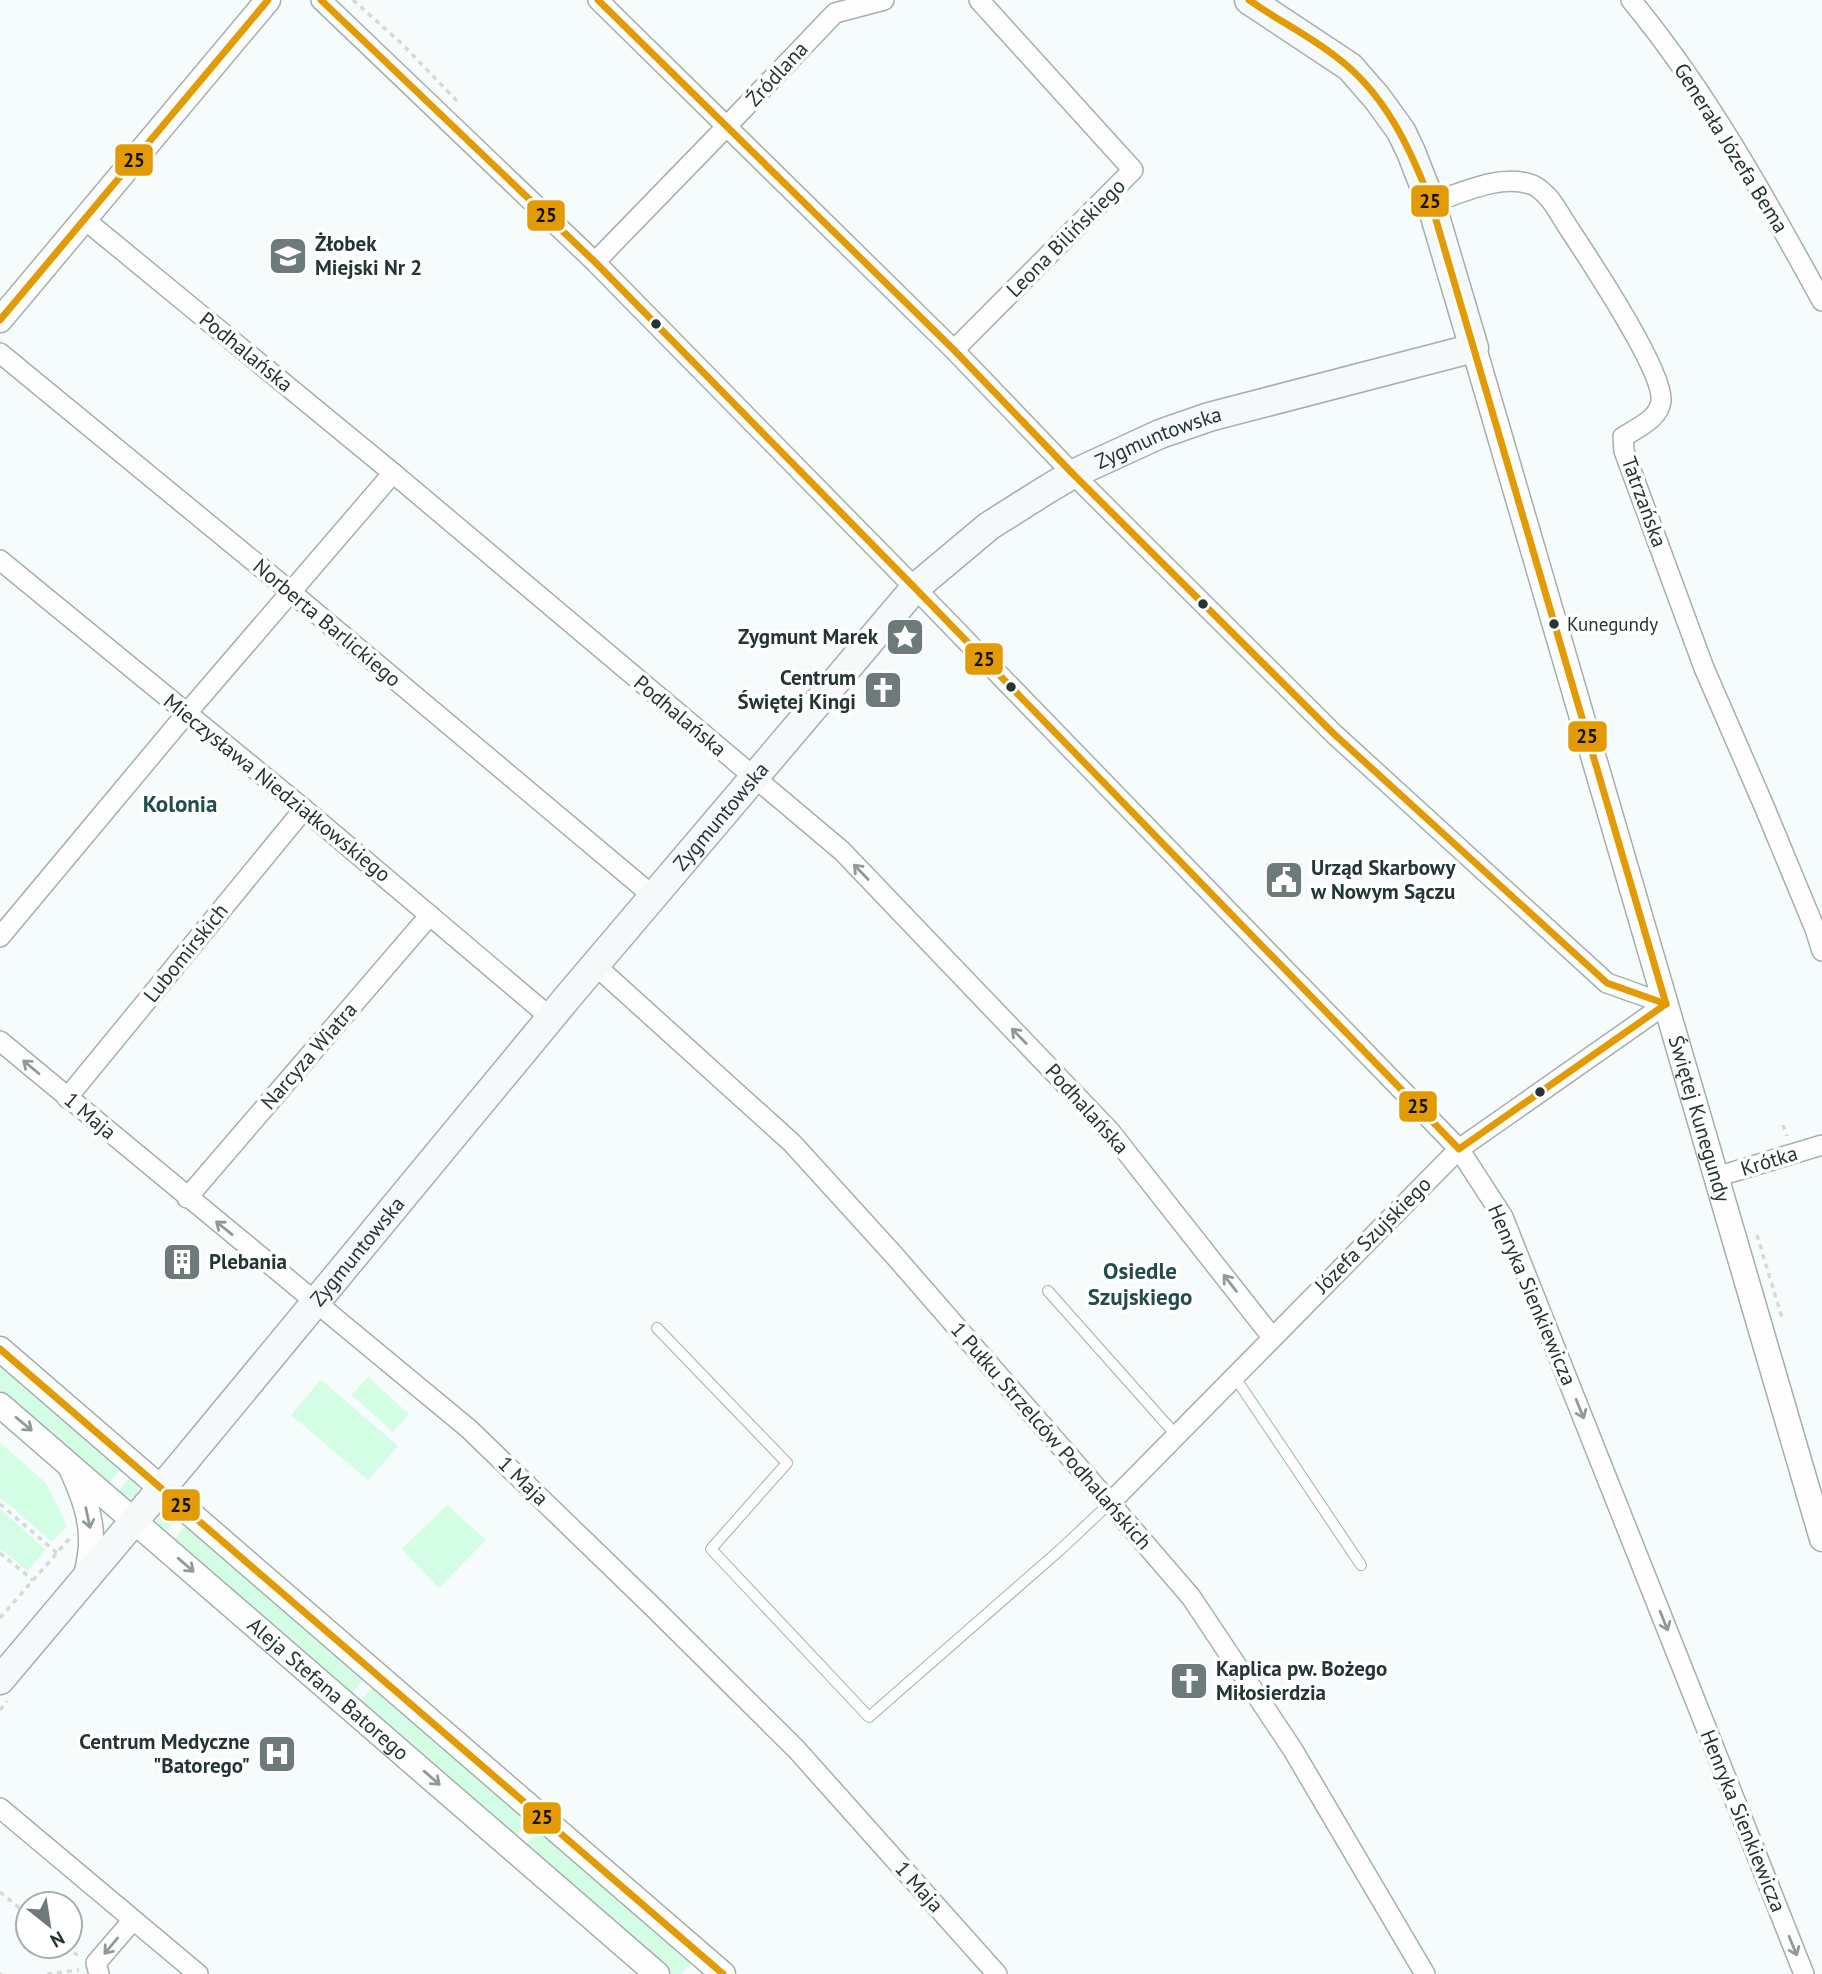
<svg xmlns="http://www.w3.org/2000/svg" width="1822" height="1974" viewBox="0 0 1822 1974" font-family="'PT Sans',sans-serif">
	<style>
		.green { fill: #d4fde6 }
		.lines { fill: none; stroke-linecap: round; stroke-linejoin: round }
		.service-casing { stroke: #a5afaf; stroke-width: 12 }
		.minor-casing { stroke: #a5afaf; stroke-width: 22 }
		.tertiary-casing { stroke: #a5afaf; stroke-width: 27 }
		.secondary-casing { stroke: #a5afaf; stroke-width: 31 }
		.path { stroke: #d7d9d9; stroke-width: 3.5; stroke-dasharray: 5 5; stroke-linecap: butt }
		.service { stroke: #fefefe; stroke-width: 10 }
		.minor { stroke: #fefefe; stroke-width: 19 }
		.tertiary { stroke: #fefefe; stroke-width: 24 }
		.secondary { stroke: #f5f9f9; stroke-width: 28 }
		.bus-1-casing { stroke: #fff; stroke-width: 12 }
		.bus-1 { stroke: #e29b05; stroke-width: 7 }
		.oneway { stroke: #909a99 }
		.bus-dot { fill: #233534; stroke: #fff; stroke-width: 2.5 }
		.labels { text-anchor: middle; stroke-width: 7; stroke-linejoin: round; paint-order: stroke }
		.bus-label { font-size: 19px; fill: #233534; stroke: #fff; text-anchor: start }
		.street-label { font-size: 21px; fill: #233534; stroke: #fff }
		.poi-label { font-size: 21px; font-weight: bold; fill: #233534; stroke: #fff; text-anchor: start }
		.neighbourhood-label { font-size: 23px; font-weight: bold; fill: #234c4c; stroke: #fff }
		.line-badge { stroke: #fff; stroke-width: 2.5 }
		.pale-badge-label { font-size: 19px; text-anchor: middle; font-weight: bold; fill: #111 }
	</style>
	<rect width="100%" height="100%" fill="#f6fbfb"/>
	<g class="green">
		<path d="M0 1364 122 1468 109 1483 0 1391Z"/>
		<path d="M368 1377 409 1414 393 1432 352 1395Z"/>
		<path d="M321 1380 398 1446 368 1480 291 1415Z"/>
		<path d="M0 1443 46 1483 67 1526 52 1542 0 1497Z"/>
		<path d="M131 1476 139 1485C138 1493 135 1497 127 1498L118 1492Z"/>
		<path d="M447 1505 486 1540 439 1588 402 1549Z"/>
		<path d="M0 1509 46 1550 27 1571 0 1548Z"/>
		<path d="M170 1511 179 1517 165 1533 159 1527 156 1522C159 1514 162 1512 170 1511Z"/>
		<path d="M187 1524 365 1678 352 1693 174 1540Z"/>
		<path d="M374 1686 529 1822 516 1837 360 1701Z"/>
		<path d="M539 1830 692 1962 681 1974H673L525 1846Z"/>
	</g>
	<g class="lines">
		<g class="service-casing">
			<g id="service">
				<path d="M1048 1291 1176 1435"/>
				<path d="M657 1328 787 1463 711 1549 869 1717 1060 1550 1110 1503"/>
				<path d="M1234 1376 1361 1565"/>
			</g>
		</g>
		<g class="minor-casing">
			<g id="minor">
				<path d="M321 0 595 262 915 588 1459 1149 1503 1217 1804 1974"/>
				<path d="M598 0 954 350 1073 474 1334 734 1607 983 1666 1004"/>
				<path d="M1631 0C1707 92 1765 197 1822 301"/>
				<path d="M1431 203C1460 194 1498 174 1530 184 1535 185 1543 192 1547 196 1555 204 1561 217 1568 227 1587 256 1664 371 1661 401 1659 419 1637 428 1623 437L1624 451 1704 668 1764 806 1815 929 1822 951"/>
				<path d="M84 219 393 473 842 851 1109 1130 1272 1337"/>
				<path d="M595 262 727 126 835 13 884 0"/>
				<path d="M954 350 1133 170 979 0"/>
				<path d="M0 353 291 592 653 896"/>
				<path d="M0 560 304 809 551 1018"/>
				<path d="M0 937 186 714 393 473"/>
				<path d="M595 965 792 1143 893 1254 1110 1503 1191 1597 1293 1750 1425 1974"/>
				<path d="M0 1041 469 1429 654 1608 797 1750 997 1974"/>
				<path d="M67 1098 304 809"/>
				<path d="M1716 1177 1822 1145"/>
				<path d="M187 1198 430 915"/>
				<path d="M1110 1503 1459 1149 1666 1004"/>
				<path d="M0 1808 198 1974"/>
				<path d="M99 1974 96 1963 133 1920"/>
			</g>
		</g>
		<g class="tertiary-casing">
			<g id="tertiary">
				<path d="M0 320 268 0"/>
				<path id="s1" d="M1474 348 1822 1539"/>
				<path d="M0 1349 723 1974"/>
				<path id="s2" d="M0 1405 657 1974"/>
				<path d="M71 1468C81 1490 91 1514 91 1538 92 1551 88 1565 86 1578"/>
			</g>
		</g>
		<g class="secondary-casing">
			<g id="secondary">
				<path id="s3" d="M0 1680 182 1464 567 998 915 588 989 526 1046 490 1073 474 1160 434 1209 417 1474 348 1431 203 1411 152 1401 131 1377 98 1350 67 1249 0"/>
			</g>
		</g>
		<g class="path">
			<path d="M353 0 401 43 459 103"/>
			<path d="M1783 1125 1787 1136"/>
			<path d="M1757 1235 1782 1318"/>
			<path d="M0 1504 57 1553"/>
			<path d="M0 1553 33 1580"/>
			<path d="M0 1618 70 1538"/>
			<path d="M0 1710 7 1701"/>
			<path d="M0 1892 28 1915"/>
			<path d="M66 1946 81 1958"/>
			<path d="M0 1973 1 1974"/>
			<path d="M47 1974 79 1970"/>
		</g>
		<use href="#service" class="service"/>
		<use href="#minor" class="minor"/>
		<use href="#tertiary" class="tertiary"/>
		<use href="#secondary" class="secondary"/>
		<g class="bus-1-casing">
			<g id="bus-1">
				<path d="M321 0 595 262 915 588 1459 1149 1666 1004"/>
				<path d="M598 0 954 350 1073 474 1334 734 1607 983 1666 1004"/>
				<path d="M1249 0C1277 20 1308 35 1335 56 1384 92 1410 147 1431 203L1666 1004"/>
				<path d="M0 320 268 0"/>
				<path d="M0 1349 723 1974"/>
			</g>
		</g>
		<use href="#bus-1" class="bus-1"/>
	</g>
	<defs><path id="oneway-shaft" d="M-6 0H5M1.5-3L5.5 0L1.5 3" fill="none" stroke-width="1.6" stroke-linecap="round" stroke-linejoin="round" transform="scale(1.75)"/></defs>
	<g class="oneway">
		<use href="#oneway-shaft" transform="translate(861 872) rotate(-134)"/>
		<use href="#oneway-shaft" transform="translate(1019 1036) rotate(-134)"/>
		<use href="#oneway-shaft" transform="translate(31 1067) rotate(-140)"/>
		<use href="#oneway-shaft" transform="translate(224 1228) rotate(-141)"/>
		<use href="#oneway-shaft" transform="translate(1230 1283) rotate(-128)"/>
		<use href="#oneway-shaft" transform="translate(1580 1409) rotate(68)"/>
		<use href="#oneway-shaft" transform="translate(24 1424) rotate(40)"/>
		<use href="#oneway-shaft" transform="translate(88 1518) rotate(78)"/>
		<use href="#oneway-shaft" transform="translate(186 1565) rotate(41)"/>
		<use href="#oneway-shaft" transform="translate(1664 1621) rotate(68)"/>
		<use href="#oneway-shaft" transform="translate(432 1778) rotate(41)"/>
		<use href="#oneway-shaft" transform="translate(111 1946) rotate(130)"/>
		<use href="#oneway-shaft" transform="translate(1793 1946) rotate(68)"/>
	</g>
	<defs>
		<g id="school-square" transform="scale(2.0125)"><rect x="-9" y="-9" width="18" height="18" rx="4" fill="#6d7a7a" stroke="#fff"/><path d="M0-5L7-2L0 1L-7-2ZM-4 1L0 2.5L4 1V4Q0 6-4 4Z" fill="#fff"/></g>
		<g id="sight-square" transform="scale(2.0125)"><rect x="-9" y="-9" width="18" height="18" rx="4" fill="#6d7a7a" stroke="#fff"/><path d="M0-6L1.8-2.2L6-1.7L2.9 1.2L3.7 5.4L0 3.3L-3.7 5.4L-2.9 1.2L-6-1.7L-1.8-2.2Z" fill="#fff"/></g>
		<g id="church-square" transform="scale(2.0125)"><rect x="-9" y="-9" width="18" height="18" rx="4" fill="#6d7a7a" stroke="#fff"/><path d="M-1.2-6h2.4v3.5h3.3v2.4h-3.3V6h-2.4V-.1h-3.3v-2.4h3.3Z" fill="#fff"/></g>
		<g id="civic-square" transform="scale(2.0125)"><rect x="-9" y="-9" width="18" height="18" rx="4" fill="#6d7a7a" stroke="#fff"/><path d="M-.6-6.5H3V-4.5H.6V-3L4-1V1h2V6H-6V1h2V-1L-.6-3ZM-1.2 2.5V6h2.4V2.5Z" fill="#fff"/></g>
		<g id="building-square" transform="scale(2.0125)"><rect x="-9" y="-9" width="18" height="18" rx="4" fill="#6d7a7a" stroke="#fff"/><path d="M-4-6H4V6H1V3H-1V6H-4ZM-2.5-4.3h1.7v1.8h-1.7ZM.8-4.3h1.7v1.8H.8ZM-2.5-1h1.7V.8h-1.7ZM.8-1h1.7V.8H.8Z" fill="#fff"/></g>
		<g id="hospital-square" transform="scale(2.0125)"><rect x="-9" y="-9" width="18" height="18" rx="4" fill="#6d7a7a" stroke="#fff"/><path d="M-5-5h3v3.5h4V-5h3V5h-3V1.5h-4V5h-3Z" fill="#fff"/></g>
	</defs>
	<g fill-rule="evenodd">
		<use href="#school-square" x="288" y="256"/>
		<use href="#sight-square" x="905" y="637"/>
		<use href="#church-square" x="883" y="690"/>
		<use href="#civic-square" x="1284" y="880"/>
		<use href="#building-square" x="182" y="1262"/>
		<use href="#church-square" x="1189" y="1681"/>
		<use href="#hospital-square" x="277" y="1754"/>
	</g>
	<g class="bus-dot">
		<circle cx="656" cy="324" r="6"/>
		<circle cx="1203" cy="604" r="6"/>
		<circle cx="1554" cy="624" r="6"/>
		<circle cx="1011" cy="687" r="6"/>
		<circle cx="1540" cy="1092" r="6"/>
	</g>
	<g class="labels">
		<g class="bus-label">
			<text x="1567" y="631">Kunegundy</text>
		</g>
		<g class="street-label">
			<text transform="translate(777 74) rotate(-47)" y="7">Źródlana</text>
			<text transform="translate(1731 148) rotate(58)" y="7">Generała Józefa Bema</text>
			<text transform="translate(1066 238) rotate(-45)" y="7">Leona Bilińskiego</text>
			<text transform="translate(246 352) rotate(39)" y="7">Podhalańska</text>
			<text dy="7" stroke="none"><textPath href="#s3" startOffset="1713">Zygmuntowska</textPath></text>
			<text transform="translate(1644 502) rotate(70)" y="7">Tatrzańska</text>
			<text transform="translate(327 623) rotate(40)" y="7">Norberta Barlickiego</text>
			<text transform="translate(680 716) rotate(40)" y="7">Podhalańska</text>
			<text transform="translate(277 788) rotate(39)" y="7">Mieczysława Niedziałkowskiego</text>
			<text dy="7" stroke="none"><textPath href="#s3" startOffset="1125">Zygmuntowska</textPath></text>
			<text transform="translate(186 953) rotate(-51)" y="7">Lubomirskich</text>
			<text transform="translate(309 1056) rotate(-49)" y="7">Narcyza Wiatra</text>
			<text transform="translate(1087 1109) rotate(48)" y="7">Podhalańska</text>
			<text transform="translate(90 1116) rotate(40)" y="7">1 Maja</text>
			<text dy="7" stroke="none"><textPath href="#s1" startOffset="803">Świętej Kunegundy</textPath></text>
			<text transform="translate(1769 1161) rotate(-17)" y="7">Krótka</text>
			<text transform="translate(1373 1235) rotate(-45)" y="7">Józefa Szujskiego</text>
			<text dy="7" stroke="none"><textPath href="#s3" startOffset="558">Zygmuntowska</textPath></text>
			<text transform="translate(1532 1295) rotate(67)" y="7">Henryka Sienkiewicza</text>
			<text transform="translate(1051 1436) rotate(49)" y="7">1 Pułku Strzelców Podhalańskich</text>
			<text transform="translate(523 1481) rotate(44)" y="7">1 Maja</text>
			<text dy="7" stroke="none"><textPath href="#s2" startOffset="434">Aleja Stefana Batorego</textPath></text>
			<text transform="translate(1743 1821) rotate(68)" y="7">Henryka Sienkiewicza</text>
			<text transform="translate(919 1887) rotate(48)" y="7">1 Maja</text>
		</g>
		<g class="poi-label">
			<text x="315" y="251">Żłobek<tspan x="315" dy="24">Miejski Nr 2</tspan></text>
			<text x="878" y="644" text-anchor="end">Zygmunt Marek</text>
			<text x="856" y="685" text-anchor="end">Centrum<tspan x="856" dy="24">Świętej Kingi</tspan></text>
			<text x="1311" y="875">Urząd Skarbowy<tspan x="1311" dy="24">w Nowym Sączu</tspan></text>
			<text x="209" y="1269">Plebania</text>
			<text x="1216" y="1676">Kaplica pw. Bożego<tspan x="1216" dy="24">Miłosierdzia</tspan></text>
			<text x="250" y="1749" text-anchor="end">Centrum Medyczne<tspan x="250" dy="24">"Batorego"</tspan></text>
		</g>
		<g class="neighbourhood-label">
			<text x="180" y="812">Kolonia</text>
			<text x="1140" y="1279">Osiedle<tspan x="1140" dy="26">Szujskiego</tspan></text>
		</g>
	</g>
	<g class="line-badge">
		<rect x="114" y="143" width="40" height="34" rx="7" fill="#e29b05"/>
		<rect x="1410" y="184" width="40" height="34" rx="7" fill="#e29b05"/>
		<rect x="526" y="199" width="40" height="33" rx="7" fill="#e29b05"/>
		<rect x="964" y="642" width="40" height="34" rx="7" fill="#e29b05"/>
		<rect x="1567" y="720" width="41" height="33" rx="7" fill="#e29b05"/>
		<rect x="1398" y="1090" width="40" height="33" rx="7" fill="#e29b05"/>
		<rect x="161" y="1488" width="40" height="34" rx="7" fill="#e29b05"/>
		<rect x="522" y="1801" width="40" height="34" rx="7" fill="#e29b05"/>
	</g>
	<g class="pale-badge-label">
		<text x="134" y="167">25</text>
		<text x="1430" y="208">25</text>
		<text x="546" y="222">25</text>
		<text x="984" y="666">25</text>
		<text x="1587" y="743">25</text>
		<text x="1418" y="1113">25</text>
		<text x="181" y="1512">25</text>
		<text x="542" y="1824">25</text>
	</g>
	<g transform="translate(49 1925) rotate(150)"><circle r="33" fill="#ffffff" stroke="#a7aeae" stroke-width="2"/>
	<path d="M0-5L12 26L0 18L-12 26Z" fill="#6d7a7a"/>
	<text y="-10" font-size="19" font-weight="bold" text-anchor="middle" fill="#233534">N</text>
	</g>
</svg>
